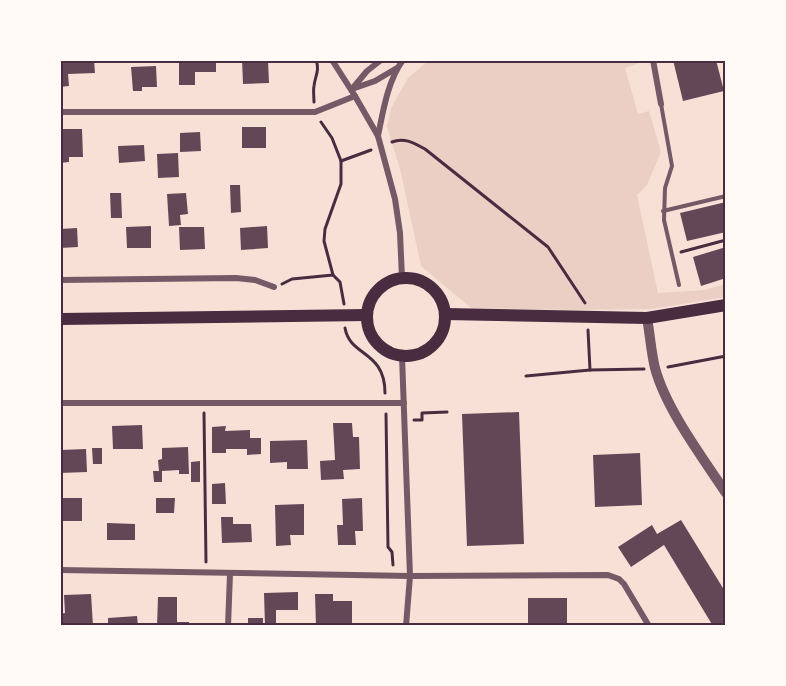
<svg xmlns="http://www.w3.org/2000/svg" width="786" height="686" viewBox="0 0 786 686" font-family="'PT Sans',sans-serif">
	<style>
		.green { fill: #ebcfc5 }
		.building { fill: #644757 }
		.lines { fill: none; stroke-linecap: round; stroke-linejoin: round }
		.path { stroke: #4a2c40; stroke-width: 3 }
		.service { stroke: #755966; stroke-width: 4 }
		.minor { stroke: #755966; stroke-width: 6 }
		.tertiary { stroke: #755966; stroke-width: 10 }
		.secondary { stroke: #4a2c40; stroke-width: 12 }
		.neatline { fill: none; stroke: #4a2c40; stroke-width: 2 }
	</style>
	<rect width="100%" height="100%" fill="#f7e1d7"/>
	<path class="green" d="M429 60H636L637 64 625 68 638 114 649 111 661 152 647 185 637 195 658 293 704 290 726 284V297L652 309 574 310 471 308 421 266 400 169 387 127 391 108 408 78Z"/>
	<g class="building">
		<path d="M60 60H94L95 73 68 74 69 86 60 87Z"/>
		<path d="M179 60H216V72H195V85H179Z"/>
		<path d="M242 60H268L269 83 243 84Z"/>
		<path d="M673 60H716L724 91 683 101Z"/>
		<path d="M156 66 157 87H142V91H133L131 67Z"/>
		<rect x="242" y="127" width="24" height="21"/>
		<path d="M60 129H82L83 157H69V162L60 163Z"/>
		<path d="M200 132 201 151 180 152V133Z"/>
		<path d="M144 145 145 161 119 163 118 146Z"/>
		<path d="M178 153 179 177 158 178 157 154Z"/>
		<path d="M230 185H240L241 212 231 213Z"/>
		<path d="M110 193H121L122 218H111Z"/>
		<path d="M186 193 188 214 180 215 181 225 169 226 167 194Z"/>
		<path d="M726 202V232L687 241 680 213Z"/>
		<path d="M151 226V248H127L126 227Z"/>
		<path d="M267 226 268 248 241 250 240 228Z"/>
		<path d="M179 227H204L205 249 180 250Z"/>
		<path d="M77 228 78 247 60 248V229Z"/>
		<path d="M726 247V278L701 286 693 257Z"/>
		<path d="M519 412 524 544 467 546 462 414Z"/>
		<path d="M333 423H352L353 437H359L360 469 343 470 344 479 321 480 320 461 335 460Z"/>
		<path d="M142 425 143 449H113L112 426Z"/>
		<path d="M226 426 225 431 250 430V438H261V454L247 455V449H226V453H212V427Z"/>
		<path d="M307 440 308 469H287V462L270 463V441Z"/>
		<path d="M188 447 189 474H179V470L162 471V482H154L153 471H159L158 460 162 459V448Z"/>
		<path d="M92 448H102V464H93Z"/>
		<path d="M86 449 87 472 60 473V450Z"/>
		<path d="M640 453 642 505 595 507 593 455Z"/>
		<path d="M200 461V482H191V462Z"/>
		<path d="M225 483 226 504H212V484Z"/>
		<rect x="62" y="498" width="20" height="23"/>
		<path d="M156 498H175L174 513H156Z"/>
		<path d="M362 498 363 531H355L356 545H338L337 525H343L342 499Z"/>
		<path d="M304 504V535H290L291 545 276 546 275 505Z"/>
		<path d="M221 517H233V524H251L252 542 222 543Z"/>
		<path d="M681 520 726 593V626H713L664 545 631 567 618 547 652 525 657 534Z"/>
		<path d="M107 523 135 524V540H107Z"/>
		<path d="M298 592V610H276V626H265L264 593Z"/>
		<path d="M91 594 93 626H60V614L65 613 64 595Z"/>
		<path d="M315 594H333V601H352V626H316Z"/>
		<path d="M158 597H177V622H189V626H157Z"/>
		<rect x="528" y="598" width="39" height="28"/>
		<path d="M137 616 138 626H108V618Z"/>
		<rect x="248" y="618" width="15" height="8"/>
	</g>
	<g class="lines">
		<g class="path">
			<path d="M314 102C314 97 313 91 314 86 315 76 320 71 316 60"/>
			<path d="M321 122 332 138 341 161V184L325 229 324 241 333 275 340 282 344 304"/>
			<path d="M392 142C404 137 414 143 425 149L548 247 585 303"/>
			<path d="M341 161 371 150"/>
			<path d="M681 252 726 240"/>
			<path d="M282 284 292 279 333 275"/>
			<path d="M345 328C350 357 385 350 385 393"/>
			<path d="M588 330 590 370"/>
			<path d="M668 367 726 356"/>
			<path d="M526 376 590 370 644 369"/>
			<path d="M204 413 206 562"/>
			<path d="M386 414 388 547 392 552 393 565"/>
			<path d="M414 420H422V413L447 412"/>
		</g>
		<g class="service">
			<path d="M661 104 672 166 665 188 664 220 679 285"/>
			<path d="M663 211 726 196"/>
		</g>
		<g class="minor">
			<path d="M332 60 355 96 378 136 395 199 400 233 402 278"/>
			<path d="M653 60 661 104"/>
			<path d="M352 89 375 81 397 68"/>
			<path d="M352 89 367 71 381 60"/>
			<path d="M60 112H315L355 96"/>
			<path d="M378 136C383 111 388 80 403 60"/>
			<path d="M60 280 236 278 255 280 274 287"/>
			<path d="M402 356 410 576 406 626"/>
			<path d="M60 403H404"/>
			<path d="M60 570 410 576 608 575 619 579 624 584 649 626"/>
			<path d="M228 626 230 574"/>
		</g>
		<path class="tertiary" d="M647 318C650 334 651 352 655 368 666 409 702 457 726 493"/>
		<g class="secondary">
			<circle cx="406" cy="317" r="39"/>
			<path d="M445 314 647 318 726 305"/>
			<path d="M60 319 367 315"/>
		</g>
	</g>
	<rect width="786" height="686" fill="none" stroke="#fffaf5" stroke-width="123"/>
	<rect x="62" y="62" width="662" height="562" class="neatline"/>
</svg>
